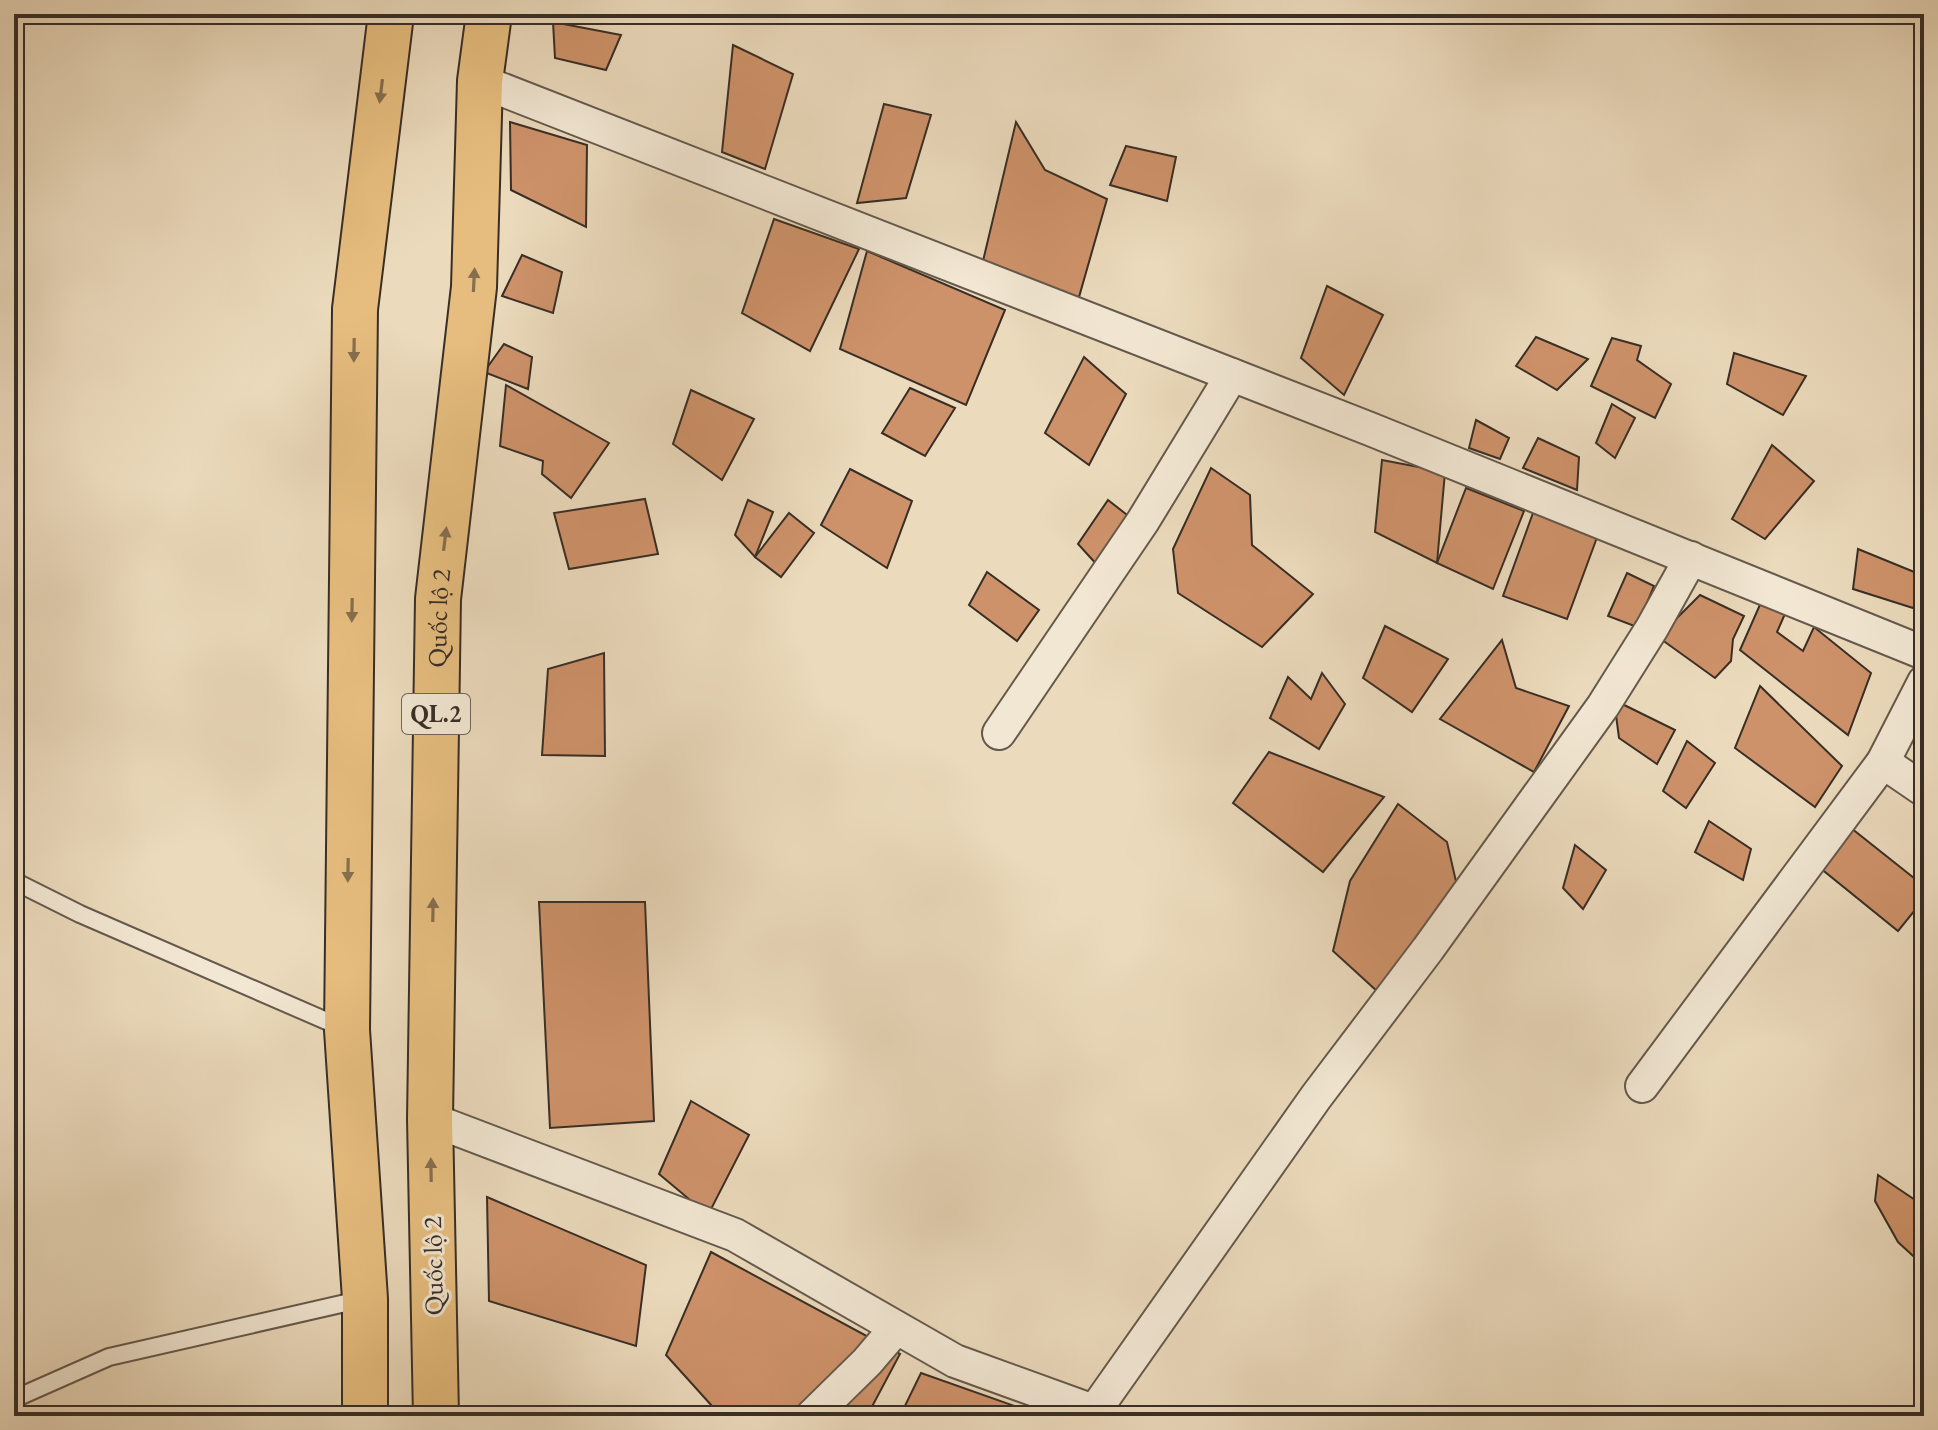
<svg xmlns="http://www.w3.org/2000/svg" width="1938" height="1430" viewBox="0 0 1938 1430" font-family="'EB Garamond',serif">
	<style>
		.building { fill: #ce926a; stroke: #382e26; stroke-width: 2 }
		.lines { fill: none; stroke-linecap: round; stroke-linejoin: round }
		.service-casing { stroke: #65594c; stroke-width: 20 }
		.minor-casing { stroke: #65594c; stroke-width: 36 }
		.trunk-casing { stroke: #382e26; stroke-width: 48 }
		.service { stroke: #f2e7d3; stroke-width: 16 }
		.minor { stroke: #f2e7d3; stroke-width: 32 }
		.trunk { stroke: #e6bd7e; stroke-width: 44 }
		.oneway { fill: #866e4e }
		.labels { text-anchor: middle; stroke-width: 6; stroke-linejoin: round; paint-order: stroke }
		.shield { fill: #f2e7d3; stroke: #70665a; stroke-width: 2 }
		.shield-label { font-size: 24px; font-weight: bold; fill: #382e26 }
		.street-label { font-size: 26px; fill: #382e26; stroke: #f2e7d3 }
	</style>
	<rect width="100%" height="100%" fill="#ebdabc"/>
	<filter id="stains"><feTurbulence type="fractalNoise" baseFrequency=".0025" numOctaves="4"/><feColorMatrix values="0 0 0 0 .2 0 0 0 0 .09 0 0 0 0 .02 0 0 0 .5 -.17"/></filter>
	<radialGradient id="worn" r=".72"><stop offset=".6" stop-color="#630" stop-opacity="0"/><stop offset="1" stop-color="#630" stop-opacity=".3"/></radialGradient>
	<g class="building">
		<path d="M553 22 621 35 606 70 555 58Z"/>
		<path d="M733 45 793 74 765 169 722 152Z"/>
		<path d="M884 104 931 115 906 198 857 203Z"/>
		<path d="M510 122 587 145 586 227 511 190Z"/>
		<path d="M1016 122 1045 170 1107 199 1077 304 983 261Z"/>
		<path d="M1126 146 1176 157 1167 201 1110 185Z"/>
		<path d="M774 219 859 249 810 351 742 313Z"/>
		<path d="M867 251 1005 310 966 405 840 349Z"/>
		<path d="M522 255 562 272 553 313 502 296Z"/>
		<path d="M1327 286 1383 315 1344 395 1301 358Z"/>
		<path d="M1536 337 1588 359 1557 390 1516 366Z"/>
		<path d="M1612 338 1641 346 1637 360 1671 384 1655 418 1591 386Z"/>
		<path d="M504 344 532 357 528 389 484 372Z"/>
		<path d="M1734 353 1806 376 1783 415 1727 384Z"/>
		<path d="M1084 357 1126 394 1089 465 1045 433Z"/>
		<path d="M506 385 609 443 571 498 542 474 543 461 500 446Z"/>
		<path d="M910 388 955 408 925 456 882 433Z"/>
		<path d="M691 390 754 419 722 480 673 444Z"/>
		<path d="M1612 404 1635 418 1615 458 1596 443Z"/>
		<path d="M1476 420 1509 438 1500 459 1469 448Z"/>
		<path d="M1538 438 1579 457 1577 490 1523 468Z"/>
		<path d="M1772 445 1814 481 1765 539 1732 519Z"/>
		<path d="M1382 460 1445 472 1437 563 1375 532Z"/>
		<path d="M1211 468 1250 495 1252 545 1313 594 1262 647 1178 593 1173 549Z"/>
		<path d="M850 469 912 501 887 568 821 525Z"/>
		<path d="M1466 488 1524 511 1493 589 1437 563Z"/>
		<path d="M645 499 658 554 569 569 554 513Z"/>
		<path d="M748 500 773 512 755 557 735 535Z"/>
		<path d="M1108 500 1131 518 1099 567 1078 544Z"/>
		<path d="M789 513 814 533 781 577 755 557Z"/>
		<path d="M1533 513 1599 532 1567 619 1503 596Z"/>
		<path d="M1858 549 1924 576V590L1913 608 1853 589Z"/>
		<path d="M987 572 1039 610 1017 641 969 605Z"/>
		<path d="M1627 573 1654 586 1637 627 1608 616Z"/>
		<path d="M1770 582 1795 591 1777 632 1803 651 1814 627 1871 673 1848 735 1740 650Z"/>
		<path d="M1700 595 1744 616 1733 639 1731 661 1715 678 1658 637Z"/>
		<path d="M1385 626 1448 659 1412 712 1363 678Z"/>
		<path d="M1502 640 1516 688 1569 706 1534 772 1440 719Z"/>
		<path d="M604 653 605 756 542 755 548 669Z"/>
		<path d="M1322 673 1345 704 1319 749 1270 718 1288 677 1311 699Z"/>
		<path d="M1760 686 1842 766 1815 807 1735 748Z"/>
		<path d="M1614 700 1675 730 1657 764 1619 738Z"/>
		<path d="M1687 741 1715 763 1686 808 1663 791Z"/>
		<path d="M1269 752 1384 797 1323 872 1233 803Z"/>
		<path d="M1398 804 1447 842 1460 899 1378 992 1333 951 1350 881Z"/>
		<path d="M1709 821 1751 849 1743 880 1695 852Z"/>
		<path d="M1846 824 1924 886V899L1898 931 1814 863Z"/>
		<path d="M1575 845 1606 870 1583 909 1563 888Z"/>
		<path d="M539 902H645L654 1121 550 1128Z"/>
		<path d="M691 1101 749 1135 708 1215 659 1174Z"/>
		<path d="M1878 1175 1924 1206V1266L1898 1242 1875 1201Z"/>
		<path d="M487 1197 646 1265 636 1346 489 1301Z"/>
		<path d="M711 1252 900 1354 867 1416H721L666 1355Z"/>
		<path d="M921 1373 1043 1416H900Z"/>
	</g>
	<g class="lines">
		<g class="service-casing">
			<g id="service">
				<path d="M14 881 80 914 345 1029"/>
				<path d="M14 1399 109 1357 363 1299"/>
			</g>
		</g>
		<g class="minor-casing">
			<g id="minor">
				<path d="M480 81 1370 429 1924 653"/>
				<path d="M999 733 1143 521 1232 375"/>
				<path d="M1883 762 1924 790"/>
				<path d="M1642 1086 1883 762 1924 682"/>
				<path d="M430 1119 735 1235 955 1361 1107 1416"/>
				<path d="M812 1416 867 1362 896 1328"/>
				<path d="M1091 1416 1316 1097 1428 949 1603 706 1652 628 1691 558"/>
			</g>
		</g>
		<g class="trunk-casing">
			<g id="trunk">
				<path d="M365 1416V1299L347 1030 355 309 391 14"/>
				<path id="s1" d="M436 1416 430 1119 438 599 474 287 480 81 489 14"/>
			</g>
		</g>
		<use href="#service" class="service"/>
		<use href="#minor" class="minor"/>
		<use href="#trunk" class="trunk"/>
	</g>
	<defs><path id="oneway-solid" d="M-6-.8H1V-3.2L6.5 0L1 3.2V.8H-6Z" transform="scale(2)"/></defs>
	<g class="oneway">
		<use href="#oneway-solid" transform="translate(381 91) rotate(97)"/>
		<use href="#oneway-solid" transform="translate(474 280) rotate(-87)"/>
		<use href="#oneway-solid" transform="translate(354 350) rotate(91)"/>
		<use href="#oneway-solid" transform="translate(445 539) rotate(-83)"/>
		<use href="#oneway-solid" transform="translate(352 610) rotate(91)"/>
		<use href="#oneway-solid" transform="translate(348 870) rotate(91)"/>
		<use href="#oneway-solid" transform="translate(433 910) rotate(-89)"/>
		<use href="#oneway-solid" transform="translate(431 1170) rotate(-91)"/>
	</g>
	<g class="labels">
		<rect class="shield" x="402" y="694" width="68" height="40" rx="6"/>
		<g class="shield-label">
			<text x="436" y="722">QL.2</text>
		</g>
		<g class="street-label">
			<text dy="9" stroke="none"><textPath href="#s1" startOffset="798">Quốc lộ 2</textPath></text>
			<text transform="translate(433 1266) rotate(-91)" y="9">Quốc lộ 2</text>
		</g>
	</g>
	<rect width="1938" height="1430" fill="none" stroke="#ebdabc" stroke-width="48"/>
	<rect x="16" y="16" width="1906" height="1398" fill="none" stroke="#382e26" stroke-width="4"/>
	<rect x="24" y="24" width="1890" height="1382" fill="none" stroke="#382e26" stroke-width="2"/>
	<rect width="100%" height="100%" filter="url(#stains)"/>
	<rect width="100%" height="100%" fill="url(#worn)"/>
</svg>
